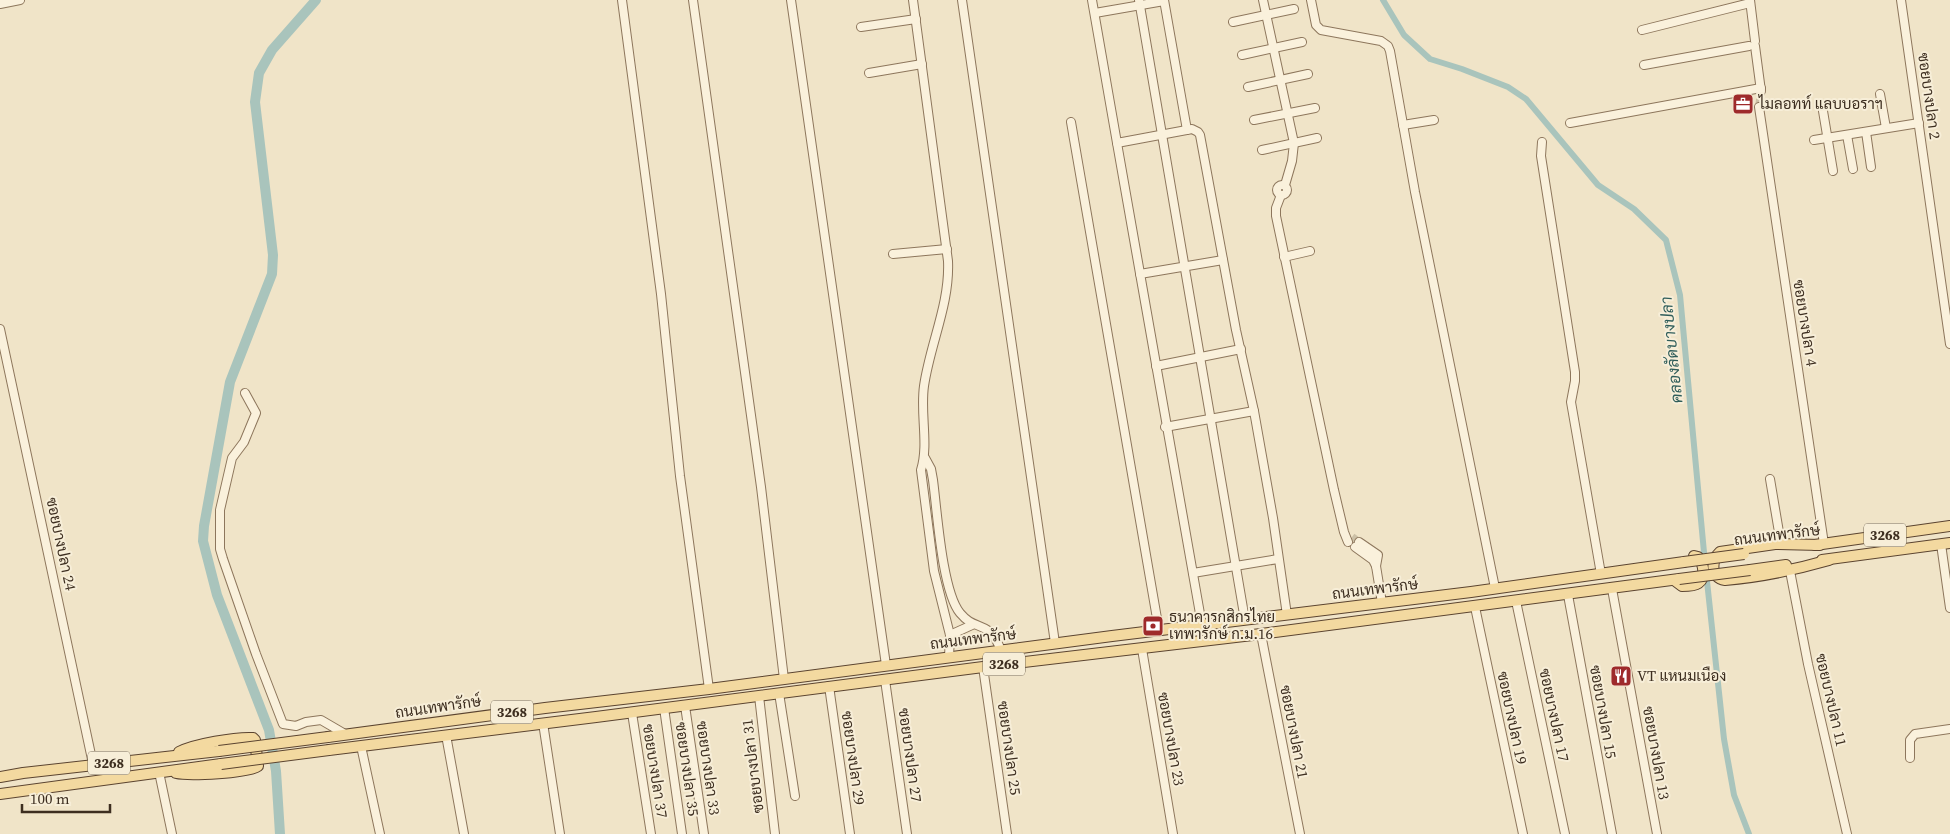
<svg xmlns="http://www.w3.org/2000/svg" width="1950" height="834" viewBox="0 0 1950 834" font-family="'Source Serif 4',Sarabun,serif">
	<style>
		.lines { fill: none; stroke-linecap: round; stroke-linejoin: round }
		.canal { stroke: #a9c4bc; stroke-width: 6 }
		.river { stroke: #a9c4bc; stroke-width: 10 }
		.minor-tunnel { stroke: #ccc0a6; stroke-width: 8; stroke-dasharray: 8 4; stroke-linecap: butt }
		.minor-casing { stroke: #8d765c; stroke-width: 10 }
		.major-casing { stroke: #5b4430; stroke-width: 12 }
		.minor { stroke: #faf1dc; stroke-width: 8 }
		.major { stroke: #f3d9a0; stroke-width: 10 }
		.major-bridge-casing { stroke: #5b4430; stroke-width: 12; stroke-linecap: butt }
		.major-bridge { stroke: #f3d9a0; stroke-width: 10 }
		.labels { text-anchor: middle; stroke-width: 4; stroke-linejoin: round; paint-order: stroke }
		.shield { fill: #f7eed8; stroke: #756857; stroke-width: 1 }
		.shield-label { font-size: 14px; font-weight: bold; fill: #3d2e20 }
		.street-label { font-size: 15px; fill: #3d2e20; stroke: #f7eed8 }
		.poi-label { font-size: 15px; fill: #3d2e20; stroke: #f7eed8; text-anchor: start }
		.water-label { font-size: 16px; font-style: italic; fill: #2f5d5a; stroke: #f7eed8 }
	</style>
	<rect width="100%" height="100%" fill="#f0e4c8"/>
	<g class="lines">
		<g class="canal">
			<path d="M1383 0 1404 35 1430 59 1462 69 1508 87 1526 99 1598 185 1634 209 1666 240 1680 295 1705 563"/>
			<path d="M1706 572 1724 739 1734 795 1749 834"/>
		</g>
		<path class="river" d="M280 834 276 771 269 730 217 595 203 541 204 526 230 382 272 274 273 255 255 102 259 73 272 50 316 0"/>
		<g class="minor-tunnel">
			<path d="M1759 107 1761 93"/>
			<path d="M1352 537 1359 542"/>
		</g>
		<g class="minor-casing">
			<g id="minor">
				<path d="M622 0 661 294 680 476 709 689"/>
				<path d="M693 0 761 487 784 679"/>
				<path d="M791 0 886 665"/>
				<path d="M913 0 948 261C950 304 930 344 924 386 920 414 929 444 921 470L934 571 950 635 949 657"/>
				<path d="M962 0 1055 643"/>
				<path d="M1092 0 1117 143 1192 129 1198 132 1200 135 1236 330 1254 411 1273 518 1287 615"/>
				<path d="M1139 0 1245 620"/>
				<path d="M1164 0 1187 130"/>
				<path d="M1263 0 1294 143 1292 161 1285 185"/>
				<path d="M1311 0 1316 25 1321 30 1381 41 1388 46 1390 51 1415 192 1495 588"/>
				<path d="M1750 0 1755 41"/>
				<path d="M1901 0 1950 344"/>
				<path d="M0 4 20 0"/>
				<path d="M1095 13 1164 1"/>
				<path d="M1233 22 1294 9"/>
				<path d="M861 27 916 19"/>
				<path d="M1642 30 1750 3"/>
				<path d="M1755 46 1761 91"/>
				<path d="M1242 55 1302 42"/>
				<path d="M1644 65 1749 46"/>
				<path d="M869 73 922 64"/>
				<path d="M1248 87 1308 74"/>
				<path d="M1880 94 1886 128"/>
				<path d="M1822 105 1833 171"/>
				<path d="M1759 107 1824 544"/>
				<path d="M1254 120 1315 108"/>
				<path d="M1071 122 1159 630"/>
				<path d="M1570 123 1761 88"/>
				<path d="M1403 125 1434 120"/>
				<path d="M1866 132 1871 167"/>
				<path d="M1847 135 1853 169"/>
				<path d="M1814 140 1919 123"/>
				<path d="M1542 142 1541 156 1575 372V381L1571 402 1601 574"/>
				<path d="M1117 143 1202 625"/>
				<path d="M1262 150 1317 138"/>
				<circle cx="1282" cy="190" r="5"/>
				<path d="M1281 195 1276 208V216L1334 490 1344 532 1348 542"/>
				<path d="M893 254 947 249"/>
				<path d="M1284 257 1310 251"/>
				<path d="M1140 274 1223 260"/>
				<path d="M0 329 93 764"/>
				<path d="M1156 366 1241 349"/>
				<path d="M245 393 256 413 244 442 232 458 220 510V549L223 559 256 654 283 724 296 726 306 722 321 720 345 734"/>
				<path d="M1165 427 1254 411"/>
				<path d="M925 458 931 469 933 480C937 510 942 591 960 613 971 626 977 623 989 631 995 635 998 644 1001 650"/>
				<path d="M1770 479 1781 544"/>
				<path d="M1359 542 1378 555 1376 566"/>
				<path d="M1941 544 1950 608"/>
				<path d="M1355 547 1373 560 1376 566 1382 603"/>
				<path d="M1790 571 1808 664 1847 834"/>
				<path d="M1193 573 1278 559"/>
				<path d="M1612 589 1657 834"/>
				<path d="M1568 595 1612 834"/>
				<path d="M1516 601 1565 834"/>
				<path d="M1475 607 1523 834"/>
				<path d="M1261 634 1300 834"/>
				<path d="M950 635 972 625"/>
				<path d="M1142 649 1173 834"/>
				<path d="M983 667 1007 834"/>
				<path d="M885 680 907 834"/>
				<path d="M829 686 850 834"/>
				<path d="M779 693 795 796"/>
				<path d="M759 696 775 834"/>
				<path d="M685 706 704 834"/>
				<path d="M664 708 682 834"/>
				<path d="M632 713 651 834"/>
				<path d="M543 723 560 834"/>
				<path d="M446 735 464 834"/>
				<path d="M361 746 380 834"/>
				<path d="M1910 758V740L1915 734 1950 729"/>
				<path d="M159 772 172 834"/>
			</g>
		</g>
		<g class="major-casing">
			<g id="major">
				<path d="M1815 545 1950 526"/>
				<path d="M1820 545 1775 544 1720 552C1711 560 1710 578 1725 580 1761 577 1794 570 1829 560"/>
				<path d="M1822 560 1950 543"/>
				<path d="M1750 570 1786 565"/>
				<path d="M1674 580 1682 586C1696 586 1705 584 1703 568 1702 563 1701 560 1698 557L1694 556"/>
				<path d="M328 737 545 708 709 689 1112 636 1471 592 1684 562"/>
				<path d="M329 750 596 717 983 667 1261 634 1679 579"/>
				<path d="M176 773C189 776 249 773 258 766L255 740 253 738C236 737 194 744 179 752"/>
				<path d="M0 777 23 773 219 751"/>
				<path d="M0 794 221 764"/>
			</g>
		</g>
		<use href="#minor" class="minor"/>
		<use href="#major" class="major"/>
		<g class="major-bridge-casing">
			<g id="major-bridge">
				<path d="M1684 562 1744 554"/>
				<path d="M1679 579 1750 570"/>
				<path d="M219 751 328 737"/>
				<path d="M221 764 329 750"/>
			</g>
		</g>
		<use href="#major-bridge" class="major-bridge"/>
	</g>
	<defs>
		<g id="office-square" transform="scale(1.125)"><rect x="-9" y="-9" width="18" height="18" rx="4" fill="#9e2a2b" stroke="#f7eed8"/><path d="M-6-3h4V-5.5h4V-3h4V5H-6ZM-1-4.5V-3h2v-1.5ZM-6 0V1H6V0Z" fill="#fff"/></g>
		<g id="bank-square" transform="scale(1.125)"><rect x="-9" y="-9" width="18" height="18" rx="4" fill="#9e2a2b" stroke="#f7eed8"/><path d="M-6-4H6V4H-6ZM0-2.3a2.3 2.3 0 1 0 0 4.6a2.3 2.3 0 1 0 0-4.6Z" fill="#fff"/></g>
		<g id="restaurant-square" transform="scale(1.125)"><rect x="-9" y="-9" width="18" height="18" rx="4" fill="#9e2a2b" stroke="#f7eed8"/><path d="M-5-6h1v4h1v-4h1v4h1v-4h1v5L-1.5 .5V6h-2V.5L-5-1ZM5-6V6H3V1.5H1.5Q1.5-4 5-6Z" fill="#fff"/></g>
	</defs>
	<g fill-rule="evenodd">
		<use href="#office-square" x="1743" y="104"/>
		<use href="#bank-square" x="1153" y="626"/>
		<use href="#restaurant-square" x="1621" y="676"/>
	</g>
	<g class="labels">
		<g class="shield">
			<rect x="1864" y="523.5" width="42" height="23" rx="4"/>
			<rect x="983" y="652.5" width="42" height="23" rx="4"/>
			<rect x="491" y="700.5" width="42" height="23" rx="4"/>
			<rect x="88" y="751.5" width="42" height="23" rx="4"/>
		</g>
		<g class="shield-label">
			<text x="1885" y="540">3268</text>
			<text x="1004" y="669">3268</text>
			<text x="512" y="717">3268</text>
			<text x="109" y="768">3268</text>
		</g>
		<g class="street-label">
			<text transform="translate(1929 96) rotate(82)" y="5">ซอยบางปลา 2</text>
			<text transform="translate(1805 323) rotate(81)" y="5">ซอยบางปลา 4</text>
			<text transform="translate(1777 535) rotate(-7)" y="5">ถนนเทพารักษ์</text>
			<text transform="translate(61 544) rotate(78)" y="5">ซอยบางปลา 24</text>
			<text transform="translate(1375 589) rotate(-7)" y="5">ถนนเทพารักษ์</text>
			<text transform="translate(973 639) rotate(-7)" y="5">ถนนเทพารักษ์</text>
			<text transform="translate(1831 700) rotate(77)" y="5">ซอยบางปลา 11</text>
			<text transform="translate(438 707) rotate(-8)" y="5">ถนนเทพารักษ์</text>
			<text transform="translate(1603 712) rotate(80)" y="5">ซอยบางปลา 15</text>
			<text transform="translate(1554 715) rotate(78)" y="5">ซอยบางปลา 17</text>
			<text transform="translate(1512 718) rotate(78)" y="5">ซอยบางปลา 19</text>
			<text transform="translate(1294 732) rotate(79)" y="5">ซอยบางปลา 21</text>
			<text transform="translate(1171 739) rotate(80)" y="5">ซอยบางปลา 23</text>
			<text transform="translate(1009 748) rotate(82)" y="5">ซอยบางปลา 25</text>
			<text transform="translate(1656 753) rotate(80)" y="5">ซอยบางปลา 13</text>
			<text transform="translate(910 755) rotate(82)" y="5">ซอยบางปลา 27</text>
			<text transform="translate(853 758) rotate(82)" y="5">ซอยบางปลา 29</text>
			<text transform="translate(753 766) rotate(-97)" y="5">ซอยบางปลา 31</text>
			<text transform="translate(708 768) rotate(82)" y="5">ซอยบางปลา 33</text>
			<text transform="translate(687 769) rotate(82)" y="5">ซอยบางปลา 35</text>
			<text transform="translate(655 771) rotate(81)" y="5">ซอยบางปลา 37</text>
		</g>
		<g class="poi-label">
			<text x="1759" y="109">ไมลอทท์ แลบบอราฯ</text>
			<text x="1169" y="622">ธนาคารกสิกรไทย<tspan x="1169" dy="17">เทพารักษ์ ก.ม.16</tspan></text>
			<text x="1637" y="681">VT แหนมเนือง</text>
		</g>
		<g class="water-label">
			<text transform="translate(1671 350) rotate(-96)" y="6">คลองลัดบางปลา</text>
		</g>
	</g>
	<path d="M22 804v8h88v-8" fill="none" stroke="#3d2e20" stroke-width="2.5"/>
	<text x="30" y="804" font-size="15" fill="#3d2e20" stroke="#f7eed8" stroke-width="4" paint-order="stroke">100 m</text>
</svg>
